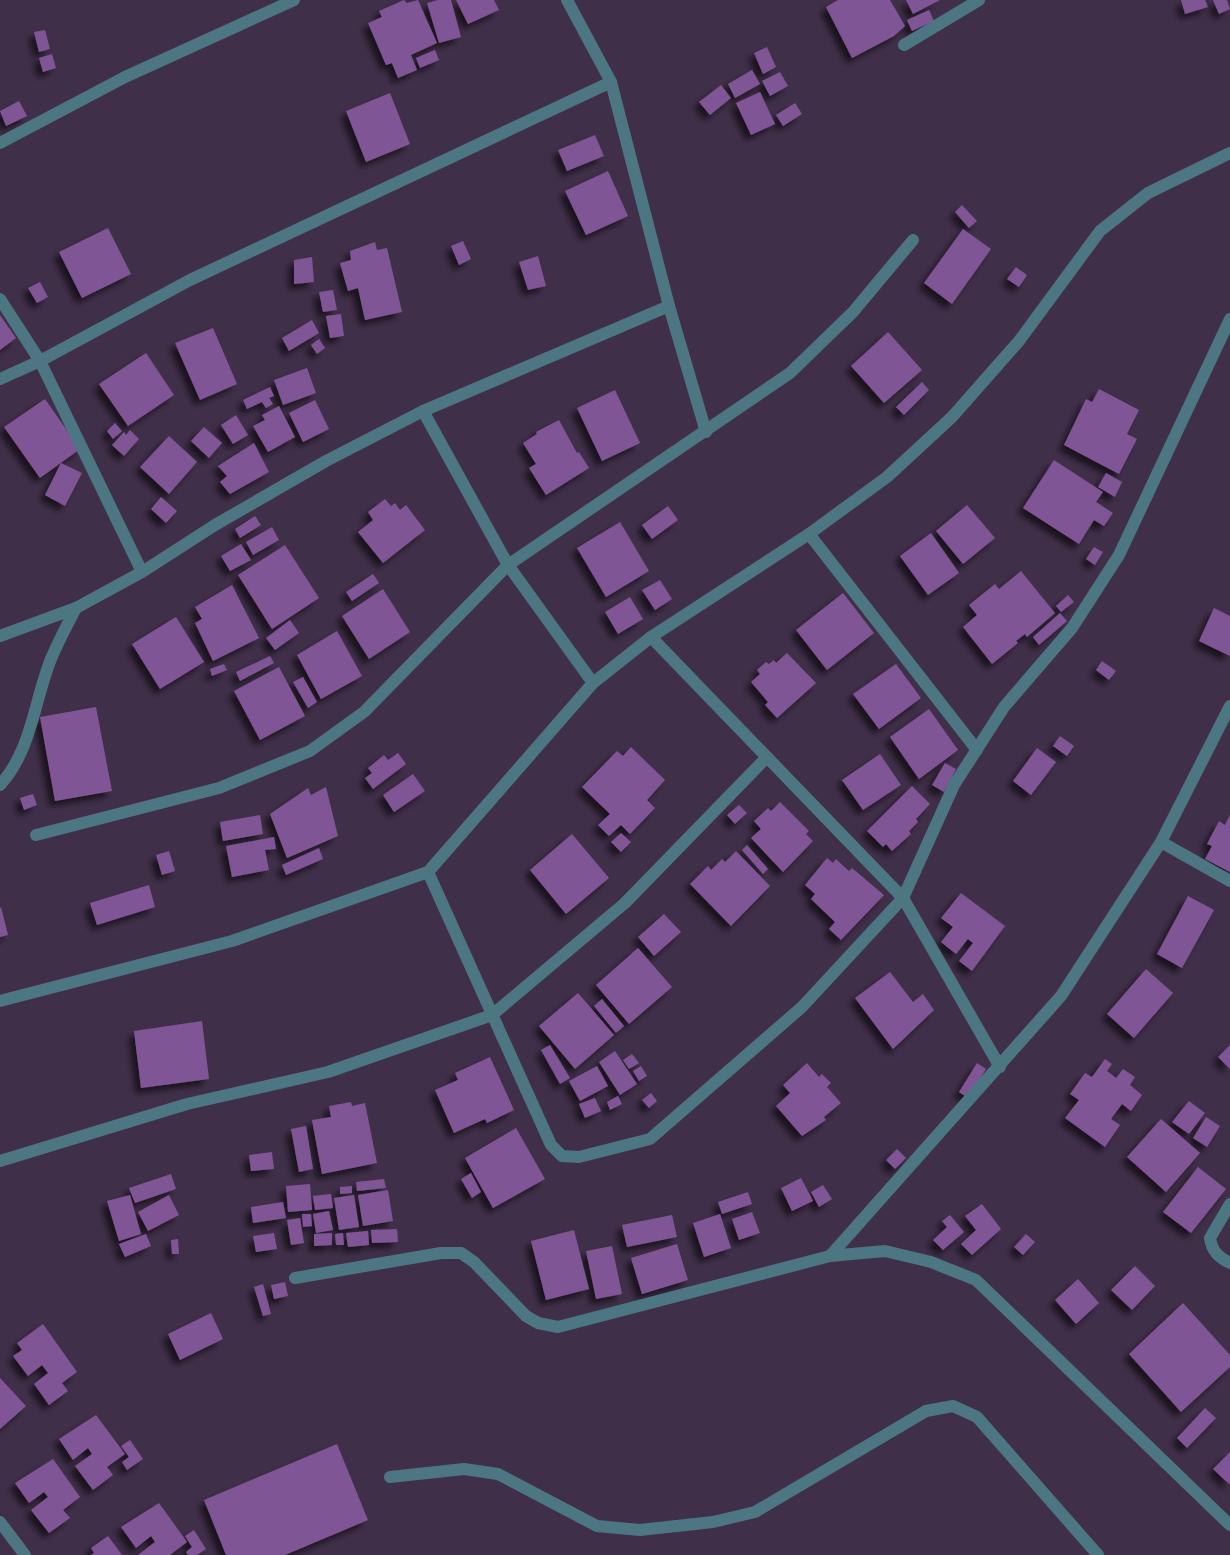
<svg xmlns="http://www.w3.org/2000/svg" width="1230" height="1555" viewBox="0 0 1230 1555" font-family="'Exo 2',sans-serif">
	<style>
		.building { fill: #805596; filter: url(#shadow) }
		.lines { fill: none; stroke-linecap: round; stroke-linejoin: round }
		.minor { stroke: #4d7683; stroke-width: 12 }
	</style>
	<defs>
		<filter id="shadow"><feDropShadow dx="-5.5" dy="5.5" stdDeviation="3" flood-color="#0009"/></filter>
	</defs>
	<rect width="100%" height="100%" fill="#402f49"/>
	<g class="building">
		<path d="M404 0 407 3 418 0 437 43 411 55 417 70 398 78 392 63 386 65 368 23 382 17 379 11Z"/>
		<path d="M438 0H451L461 37 439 43 427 3Z"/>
		<path d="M456 0H494L499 10 468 24Z"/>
		<path d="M838 0H890L905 26 894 36 852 58 826 7Z"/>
		<path d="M906 0H940L913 14Z"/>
		<path d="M1181 0H1205L1208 7 1185 14Z"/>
		<path d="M1213 0H1227L1230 9 1219 14Z"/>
		<path d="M929 10 934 21 912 31 907 20Z"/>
		<path d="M45 30 50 49 39 52 34 32Z"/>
		<path d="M767 47 776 67 763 74 754 53Z"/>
		<path d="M435 50 439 60 420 68 416 58Z"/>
		<path d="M52 54 56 68 43 72 39 58Z"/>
		<path d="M752 70 760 84 735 98 728 84Z"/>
		<path d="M780 72 788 86 770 96 762 81Z"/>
		<path d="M721 85 731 98 710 115 699 102Z"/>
		<path d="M760 92 775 124 751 135 736 103Z"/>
		<path d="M390 93 410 144 366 162 346 111Z"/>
		<path d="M19 101 27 116 6 126 0 111Z"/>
		<path d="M795 103 802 114 783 126 776 115Z"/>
		<path d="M595 135 604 156 567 171 558 150Z"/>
		<path d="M608 171 628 216 586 235 565 191Z"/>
		<path d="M962 205 977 221 969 228 955 212Z"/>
		<path d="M108 228 131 274 82 298 59 252Z"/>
		<path d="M963 229 991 249 952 304 924 283Z"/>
		<path d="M463 241 471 259 459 265 451 246Z"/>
		<path d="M375 242 377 250 387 248 402 312 365 320 358 288 348 291 340 263 351 260 350 251Z"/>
		<path d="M538 256 546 286 528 290 519 262Z"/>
		<path d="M312 257 314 282 294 284V260Z"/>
		<path d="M1016 267 1027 275 1019 287 1007 279Z"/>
		<path d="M40 282 48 297 37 303 28 288Z"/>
		<path d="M333 290 337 310 323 312 319 292Z"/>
		<path d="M341 314 344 336 330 338 326 316Z"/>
		<path d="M0 315 16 338 0 350Z"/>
		<path d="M312 320 319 333 289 351 282 338Z"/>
		<path d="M213 328 237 384 200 400 175 343Z"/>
		<path d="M888 332 922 370 884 403 851 366Z"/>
		<path d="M319 339 325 348 317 354 311 345Z"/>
		<path d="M146 353 174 395 128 426 99 384Z"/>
		<path d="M307 368 316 393 283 405 274 380Z"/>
		<path d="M922 382 929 390 904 415 896 407Z"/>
		<path d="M270 387 274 396 269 398 273 404 266 408 262 402 247 409 243 400Z"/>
		<path d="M1099 389 1139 410 1127 434 1137 439 1119 474 1064 445 1086 399 1092 402Z"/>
		<path d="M615 390 640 443 602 461 577 408Z"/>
		<path d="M45 399 80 449 40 478 4 427Z"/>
		<path d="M315 400 329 429 303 442 289 413Z"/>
		<path d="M279 406 295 437 268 452 253 426 265 420 262 415Z"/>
		<path d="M236 415 248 435 233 444 221 425Z"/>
		<path d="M559 420 577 453 579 452 589 468 546 495 529 468 536 464 523 443 537 434 536 432Z"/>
		<path d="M115 423 122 431 113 439 107 431Z"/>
		<path d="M204 427 222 443 209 458 191 441Z"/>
		<path d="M130 430 139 439 124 456 112 445 124 432 126 435Z"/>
		<path d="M169 436 197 462 169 494 140 467Z"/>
		<path d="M254 443 269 472 230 494 220 482 227 476 218 466Z"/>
		<path d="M1054 460 1103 492 1096 502 1113 513 1104 526 1094 520 1079 544 1023 508Z"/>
		<path d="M61 463 82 473 65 506 45 495Z"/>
		<path d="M1106 473 1122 482 1115 497 1098 487Z"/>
		<path d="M161 497 177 511 166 523 151 509Z"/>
		<path d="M385 499 391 506 395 503 400 510 406 505 425 530 383 563 358 532 373 520 368 512Z"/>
		<path d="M967 505 995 538 963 564 936 531Z"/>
		<path d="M668 506 678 520 652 539 642 525Z"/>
		<path d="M255 516 261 525 240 538 235 529Z"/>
		<path d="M620 522 649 571 606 597 577 548Z"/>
		<path d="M272 527 279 540 253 555 246 542Z"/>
		<path d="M931 533 959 573 928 595 900 556Z"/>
		<path d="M241 544 251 560 230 571 221 556Z"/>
		<path d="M285 545 319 598 272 629 238 575Z"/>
		<path d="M1094 547 1103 552 1095 565 1086 559Z"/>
		<path d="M1021 571 1055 613 1027 637 1025 634 1016 641 1018 643 992 664 963 627 977 615 969 605 995 584 999 589Z"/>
		<path d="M373 574 379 583 352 601 346 592Z"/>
		<path d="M660 580 672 599 655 610 642 590Z"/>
		<path d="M232 585 259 638 213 661 195 623 202 619 195 607Z"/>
		<path d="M383 589 410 632 369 659 342 616Z"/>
		<path d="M843 593 874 633 827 670 796 630Z"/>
		<path d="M1068 595 1074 602 1061 612 1056 606Z"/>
		<path d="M630 597 643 619 618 634 605 612Z"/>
		<path d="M1214 608 1230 616V656L1199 641Z"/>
		<path d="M1060 613 1067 621 1039 645 1033 637Z"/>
		<path d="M176 617 204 662 160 689 132 644Z"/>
		<path d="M290 620 299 633 275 650 266 638Z"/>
		<path d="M337 631 362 676 321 699 297 655Z"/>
		<path d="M787 653 816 683 777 718 765 705 768 702 751 682 760 674 757 670 766 662 769 664 774 660 776 663Z"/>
		<path d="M270 656 274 663 240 681 236 672Z"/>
		<path d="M1102 661 1116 671 1109 680 1096 670Z"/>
		<path d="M224 664 227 670 212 676 210 669Z"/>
		<path d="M896 664 921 698 879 729 853 694Z"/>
		<path d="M279 667 305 716 260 740 234 691Z"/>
		<path d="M303 677 317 702 308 708 293 682Z"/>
		<path d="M96 707 112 791 55 801 40 717Z"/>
		<path d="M929 709 958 750 919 779 890 737Z"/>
		<path d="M1060 736 1074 746 1067 756 1053 746Z"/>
		<path d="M631 747 665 780 647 800 655 808 630 834 621 825 609 836 598 825 610 814 582 787 617 751 623 756Z"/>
		<path d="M1037 748 1056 762 1031 795 1013 781Z"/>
		<path d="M398 753 406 764 373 789 365 778 372 773 368 768 384 755 388 760Z"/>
		<path d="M880 754 901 785 863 810 842 780Z"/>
		<path d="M945 763 956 769 944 792 932 785Z"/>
		<path d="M413 774 425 791 394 812 383 795Z"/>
		<path d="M912 786 930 804 916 819 918 822 909 831 911 834 892 851 886 844 883 847 867 831Z"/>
		<path d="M326 787 338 836 287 858 270 814 308 788 311 795Z"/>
		<path d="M33 794 37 805 24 810 20 798Z"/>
		<path d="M780 802 809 831 806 834 813 841 783 872 751 838 761 829 754 821 768 808 771 811Z"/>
		<path d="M739 805 747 813 735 824 727 815Z"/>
		<path d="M260 815 263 834 223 841 220 822Z"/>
		<path d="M1230 815V872L1205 859 1212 846 1207 844 1219 821 1225 825Z"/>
		<path d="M621 833 631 842 621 852 611 842Z"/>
		<path d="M572 834 609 878 566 914 530 870Z"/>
		<path d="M274 837 276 849 265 850 269 870 232 877 226 846Z"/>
		<path d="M747 845 768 869 763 874 742 850Z"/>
		<path d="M319 848 323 859 286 875 282 865Z"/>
		<path d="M169 851 175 871 162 875 156 855Z"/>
		<path d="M736 851 770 886 731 926 690 884 708 866 711 870 722 859 725 862Z"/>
		<path d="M827 858 833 863 836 859 849 871 852 868 884 895 841 940 829 929 835 922 811 899 815 894 805 885Z"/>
		<path d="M149 885 155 907 97 925 90 903Z"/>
		<path d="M961 893 1005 926 972 971 959 961 973 943 968 939 956 954 941 942 953 927 941 918Z"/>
		<path d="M1188 896 1214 910 1182 968 1157 954Z"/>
		<path d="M1 907 8 935 0 937V908Z"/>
		<path d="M664 914 681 932 654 956 638 937Z"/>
		<path d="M638 948 672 987 629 1024 596 985Z"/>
		<path d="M1146 969 1173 993 1134 1038 1107 1014Z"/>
		<path d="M890 972 913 1002 923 994 934 1010 893 1049 855 998Z"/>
		<path d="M578 993 614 1035 575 1069 539 1026Z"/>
		<path d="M602 999 624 1026 616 1033 594 1006Z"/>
		<path d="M202 1021 209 1079 141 1088 134 1031Z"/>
		<path d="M550 1045 570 1078 560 1084 541 1050Z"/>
		<path d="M1230 1045V1069L1218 1057Z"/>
		<path d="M615 1051 637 1084 620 1095 599 1062Z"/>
		<path d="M632 1054 639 1063 629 1069 623 1060Z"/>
		<path d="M490 1057 514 1110 487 1123 485 1119 454 1133 435 1090 458 1080 455 1073Z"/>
		<path d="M1105 1059 1112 1064 1107 1071 1116 1078 1123 1069 1135 1077 1130 1085 1142 1095 1131 1111 1122 1104 1111 1119 1120 1125 1105 1147 1065 1118 1079 1100 1070 1094 1085 1073 1092 1077Z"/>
		<path d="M807 1063 819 1077 822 1074 831 1083 827 1087 841 1103 824 1117 826 1120 802 1136 776 1106 790 1093 783 1085Z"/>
		<path d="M977 1063 986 1069 968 1098 959 1092Z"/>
		<path d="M597 1066 608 1086 580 1101 569 1081Z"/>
		<path d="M641 1066 647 1076 639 1081 633 1071Z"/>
		<path d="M651 1093 657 1101 649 1108 642 1100Z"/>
		<path d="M618 1096 622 1104 610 1110 607 1102Z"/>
		<path d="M595 1098 601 1111 585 1118 579 1104Z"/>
		<path d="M1189 1101 1205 1113 1189 1134 1172 1122Z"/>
		<path d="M351 1102 352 1106 365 1103 377 1163 322 1174 312 1120 331 1117 329 1106Z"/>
		<path d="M1206 1117 1220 1126 1207 1147 1193 1138Z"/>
		<path d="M1161 1119 1200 1153 1166 1192 1127 1157Z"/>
		<path d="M306 1126 313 1169 299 1172 291 1129Z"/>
		<path d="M516 1128 545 1179 493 1208 465 1158Z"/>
		<path d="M897 1149 906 1158 895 1169 886 1160Z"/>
		<path d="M272 1152 274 1169 251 1171 249 1155Z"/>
		<path d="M1198 1167 1226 1189 1191 1233 1163 1212Z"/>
		<path d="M471 1173 481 1192 472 1198 461 1179Z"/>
		<path d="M171 1174 176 1189 135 1203 129 1188Z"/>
		<path d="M801 1178 813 1201 792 1211 781 1188Z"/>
		<path d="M384 1179 386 1188 357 1191 356 1182Z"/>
		<path d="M310 1184 312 1210 288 1212 286 1186Z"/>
		<path d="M823 1185 832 1199 819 1207 811 1192Z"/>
		<path d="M352 1186V1193L340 1194V1187Z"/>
		<path d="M388 1190 393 1221 363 1226 358 1195Z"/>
		<path d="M748 1192 752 1204 722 1214 718 1202Z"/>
		<path d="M331 1194 333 1208 315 1210 313 1196Z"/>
		<path d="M130 1195 141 1234 119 1241 107 1201Z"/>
		<path d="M169 1195 179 1215 148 1231 138 1212Z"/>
		<path d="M354 1195 359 1227 339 1230 334 1198Z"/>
		<path d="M283 1202 286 1218 253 1223 251 1207Z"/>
		<path d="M982 1204 1001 1229 972 1255 961 1244 976 1230 965 1216Z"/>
		<path d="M329 1211 333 1230 316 1233 313 1214Z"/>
		<path d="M752 1212 760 1233 739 1240 732 1219Z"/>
		<path d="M302 1214H311L312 1226 303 1227Z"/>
		<path d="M720 1214 731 1248 704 1257 693 1223Z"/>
		<path d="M672 1215 677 1237 627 1247 622 1225Z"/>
		<path d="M950 1215 964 1232 943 1250 933 1240 947 1227 942 1221Z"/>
		<path d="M300 1218 304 1243 291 1245 287 1220Z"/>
		<path d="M397 1229 398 1242 372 1243 371 1230Z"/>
		<path d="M574 1230 589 1289 546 1300 531 1241Z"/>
		<path d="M368 1231 369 1245 348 1247 346 1233Z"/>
		<path d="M274 1233 277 1249 256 1252 253 1236Z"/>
		<path d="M332 1233V1245L314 1246V1234Z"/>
		<path d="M343 1233 344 1245H336L335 1234Z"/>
		<path d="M146 1234 151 1246 125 1257 119 1244Z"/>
		<path d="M1026 1234 1035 1242 1023 1255 1014 1247Z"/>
		<path d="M178 1239 179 1254H172L171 1240Z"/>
		<path d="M677 1244 688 1280 642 1294 631 1258Z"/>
		<path d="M612 1246 622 1294 596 1299 586 1251Z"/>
		<path d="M1135 1266 1155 1286 1132 1310 1111 1290Z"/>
		<path d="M1078 1279 1099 1303 1076 1324 1055 1300Z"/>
		<path d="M285 1282 288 1296 274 1299 271 1285Z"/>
		<path d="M263 1284 271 1314 263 1316 254 1287Z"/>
		<path d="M1183 1303 1230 1355V1367L1181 1412 1129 1354Z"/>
		<path d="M211 1313 223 1339 180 1360 168 1334Z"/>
		<path d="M43 1324 77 1372 62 1383 68 1391 49 1405 34 1384 48 1373 42 1365 28 1376 13 1356 22 1350 17 1343Z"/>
		<path d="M0 1378 26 1406 0 1429Z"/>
		<path d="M1205 1408 1216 1418 1187 1448 1177 1438Z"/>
		<path d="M96 1415 125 1454 107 1467 113 1475 93 1490 75 1466 92 1454 88 1448 73 1460 59 1439Z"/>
		<path d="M130 1440 143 1459 127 1470 122 1462 129 1457 121 1446Z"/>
		<path d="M337 1444 368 1520 285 1555H226L204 1500Z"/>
		<path d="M1230 1452V1483L1229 1484 1213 1469Z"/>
		<path d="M53 1459 80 1497 63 1510 70 1518 49 1533 31 1510 48 1497 44 1492 29 1503 15 1483Z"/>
		<path d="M159 1503 187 1542 170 1555H138L155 1542 151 1536 136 1548 121 1527Z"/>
		<path d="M194 1530 206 1549 197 1555H188L186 1552 192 1547 185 1536Z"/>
		<path d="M108 1536 122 1555H91L94 1553 91 1548Z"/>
	</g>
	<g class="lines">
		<g class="minor">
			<path d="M567 0 611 82 669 306 706 432"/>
			<path d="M904 45 979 0"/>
			<path d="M0 143 125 77 294 0"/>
			<path d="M0 299 40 361 142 572"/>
			<path d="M0 379 40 361 190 280 611 82"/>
			<path d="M423 411 508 565 593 683"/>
			<path d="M809 534 977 750"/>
			<path d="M0 636 76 608 142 572 215 525 326 461 423 411 669 306"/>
			<path d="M651 637 903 898 1000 1067"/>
			<path d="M0 785C32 750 34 701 51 659 58 642 67 625 76 608"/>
			<path d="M36 835 219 788 310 751 364 712 508 565 790 373 853 312 913 240"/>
			<path d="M1161 842 1230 881"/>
			<path d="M428 872 551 1145 562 1156 579 1157 650 1139 802 1007 903 898 954 785 1004 707 1072 628 1119 555 1230 319"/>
			<path d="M0 1001 232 941 428 872 593 683 651 637 809 534 887 477 952 417 1019 341 1100 231 1148 193 1230 153"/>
			<path d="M0 1161 187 1104 328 1072 492 1015 625 903 767 757"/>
			<path d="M1230 1204 1210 1238C1212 1251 1218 1257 1230 1263"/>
			<path d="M830 1256 1061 996 1161 842 1230 706"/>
			<path d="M295 1278 441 1253H461L474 1262 526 1316 538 1323 558 1327 830 1256 885 1251 931 1262 976 1280 1230 1525"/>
			<path d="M390 1477 464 1469 498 1474 597 1526 640 1530 713 1522 755 1512 926 1411 953 1406 977 1417 1098 1555"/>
			<path d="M0 1522 25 1555"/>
		</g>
	</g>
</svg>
